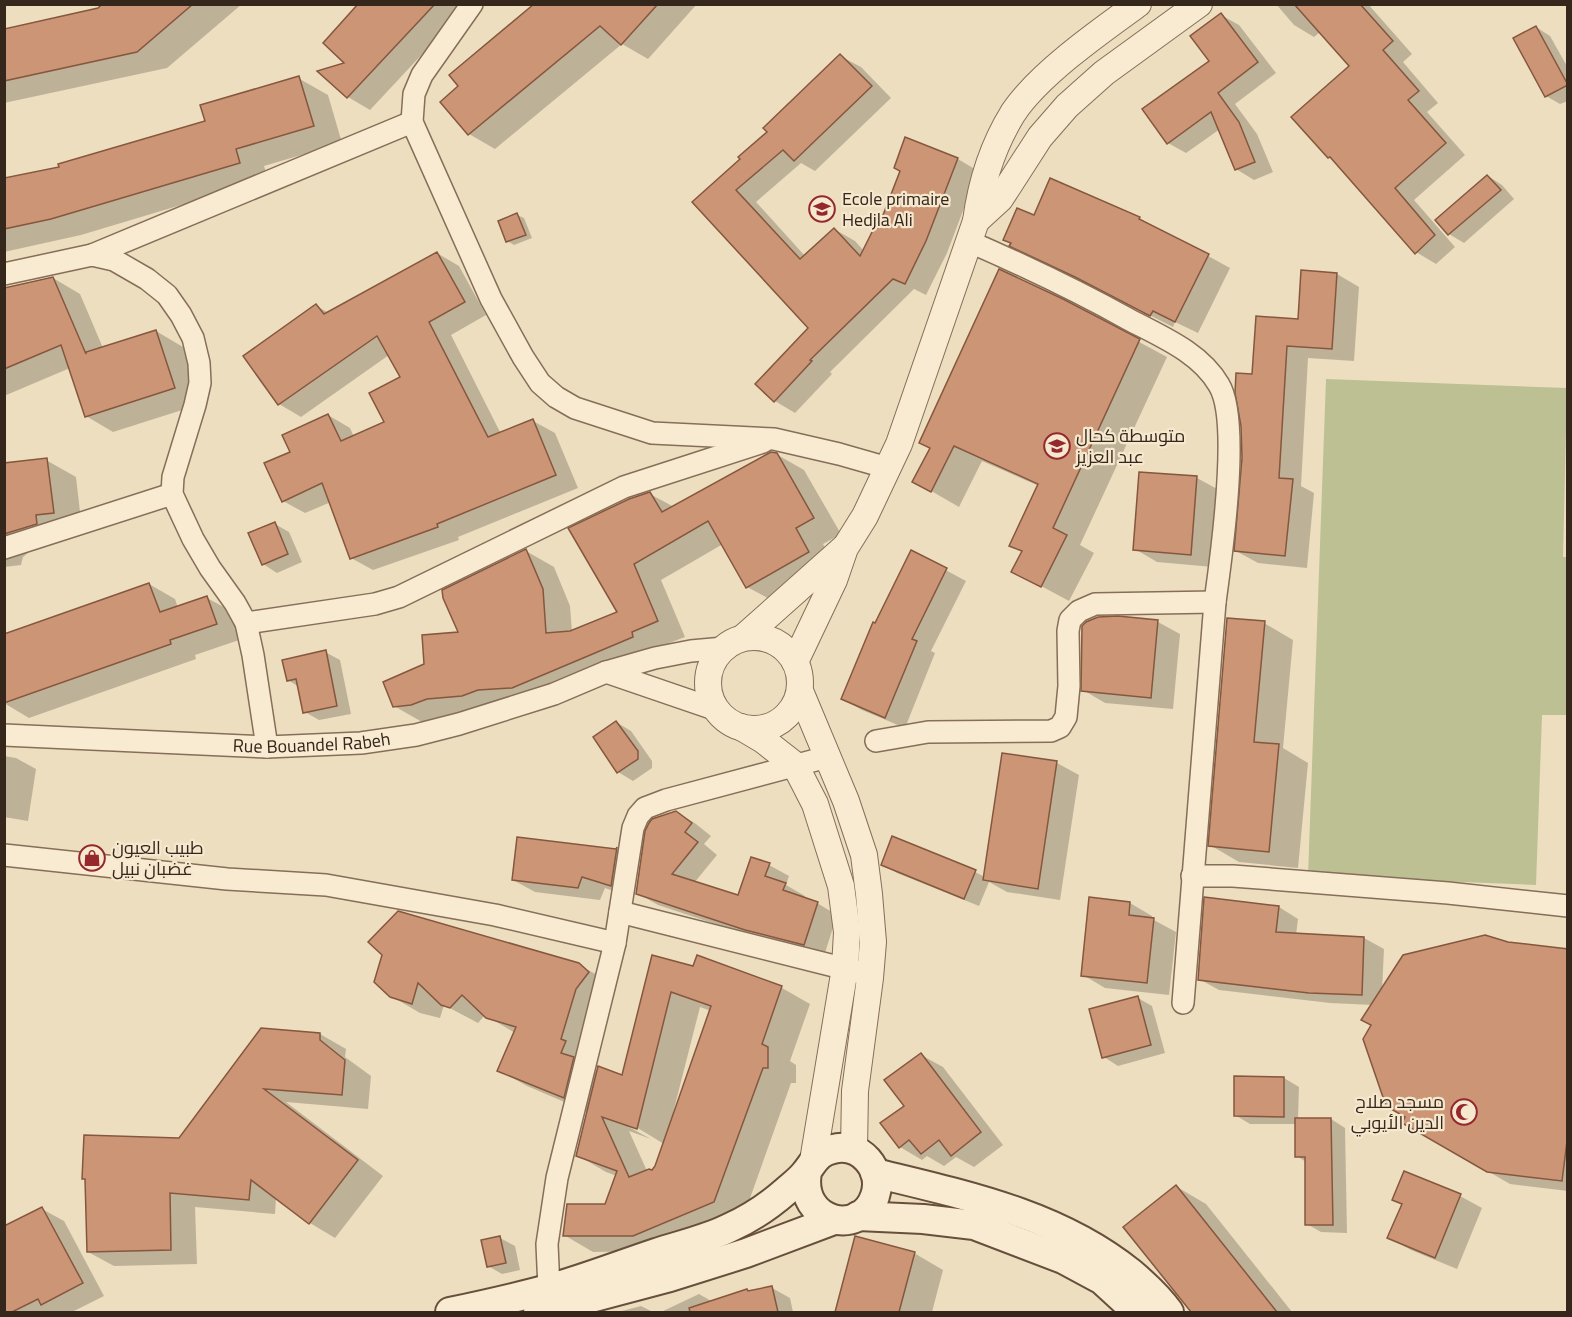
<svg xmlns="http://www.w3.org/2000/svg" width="1572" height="1317" viewBox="0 0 1572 1317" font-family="Georgia,Cairo,serif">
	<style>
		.cemetery { fill: #bcc093 }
		.shadow { fill: #0003; fill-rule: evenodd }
		.building { fill: #cc9575; stroke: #85573e; stroke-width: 1.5; fill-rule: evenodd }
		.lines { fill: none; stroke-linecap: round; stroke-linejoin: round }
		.minor-casing { stroke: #866e58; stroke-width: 24 }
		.tertiary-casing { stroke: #866e58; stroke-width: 28 }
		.secondary-casing { stroke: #674f3b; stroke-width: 32 }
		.minor { stroke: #f8ebd2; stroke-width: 21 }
		.tertiary { stroke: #f8ebd2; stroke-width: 26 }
		.secondary { stroke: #f8ebd2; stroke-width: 28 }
		.labels { text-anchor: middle; stroke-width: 4.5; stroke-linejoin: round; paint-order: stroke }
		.poi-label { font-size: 18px; fill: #35271c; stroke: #f5e8ce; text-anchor: start }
		.street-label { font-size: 18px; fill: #35271c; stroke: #f5e8ce }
	</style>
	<rect width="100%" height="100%" fill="#eddebf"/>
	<path class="cemetery" d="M1326 379 1567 388 1563 557H1568L1567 715H1542L1536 885 1308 876Z"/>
	<g class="shadow">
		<path d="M104 4H242L167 68 4 103V30L99 9Z"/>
		<path d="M469 4 370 110 348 97 347 63 358 7 357 4Z"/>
		<path d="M577 4H697L648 59 622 44 495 149 469 134Z"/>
		<path d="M1276 4H1368L1412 54 1403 62 1438 103 1427 112 1465 155 1414 200 1455 247 1436 264 1416 252 1336 161 1329 157 1351 66 1320 32 1314 37 1294 25Z"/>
		<path d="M1221 15 1239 25 1276 73 1235 104 1257 134 1273 172 1254 180 1236 169 1220 129 1186 153 1168 143 1211 61Z"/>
		<path d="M1536 27 1550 36 1568 68V101L1560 104 1546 96Z"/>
		<path d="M840 56 861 67 891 98 815 171 801 163 756 202 805 256 834 229 855 241 864 251 879 230 901 171 906 139 958 159 978 171 947 253 926 295 914 289 830 372 832 374 795 413 775 401 810 328 694 202 769 132Z"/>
		<path d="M298 78 328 95 342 143 264 166 268 179 81 235 4 252V180L61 168 207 122Z"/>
		<path d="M1488 176 1502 185 1514 199 1464 243 1449 234 1437 220Z"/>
		<path d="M517 215 524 218 532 238 514 245 507 241Z"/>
		<path d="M1034 217 1139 218 1230 268 1198 333 1175 322 1173 327 1011 245Z"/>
		<path d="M437 253 459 266 486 315 451 335 501 434 533 421 555 433 578 488 458 537 459 540 373 570 351 558 331 502 305 513 283 501 292 452 328 415 350 428 354 437 386 423 402 378 389 355 301 417 279 404 316 306 329 313Z"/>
		<path d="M1302 272 1337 274 1359 287 1354 361 1308 358 1301 486 1314 493 1307 568 1258 563 1236 551 1253 376 1299 320Z"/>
		<path d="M53 278 80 294 103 348 156 331 183 347 201 404 113 432 86 416 70 368 4 396V290Z"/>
		<path d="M1063 301 1167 357 1080 545 1094 553 1069 601 1013 571 1023 552 1011 545 1039 486 982 461 959 507 914 481Z"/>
		<path d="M776 454 804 470 841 534 823 544 836 568 775 602 747 587 723 544 661 580 685 637 491 711 455 714 440 720 422 722 394 706 426 665 460 634 526 551 554 567 570 606 572 632 620 613 650 494 674 507Z"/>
		<path d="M46 460 76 477 82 529 65 532 66 540 29 552 23 557 21 565 4 567V465Z"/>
		<path d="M1140 473 1197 478 1219 490 1213 567 1157 562 1135 549Z"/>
		<path d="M275 524 289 532 302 562 277 573 263 564Z"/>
		<path d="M912 552 966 581 931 651 935 653 905 728 862 710 842 699 876 625Z"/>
		<path d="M149 584 175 599 178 608 207 598 233 612 242 639 195 655 196 659 29 718 4 703V635Z"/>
		<path d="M1158 622 1180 634 1173 709 1105 703 1083 690Z"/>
		<path d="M1264 623 1293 640 1283 748 1308 763 1298 868 1239 862 1210 845Z"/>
		<path d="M325 652 340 660 351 714 319 720 305 712 299 687 288 680Z"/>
		<path d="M616 722 631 731 652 761V768L633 781 618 772 595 738Z"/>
		<path d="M4 756 16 758 36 769 28 821 4 817Z"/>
		<path d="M1057 763 1079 775 1060 900 1007 892 989 882 979 906 897 873 883 864 975 872 985 877Z"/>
		<path d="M676 812 696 824 711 836 704 844 717 855 694 883 739 897 769 865 789 876 786 885 805 896 804 899 817 903 837 915 824 956 767 941 658 905 637 893Z"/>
		<path d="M617 849 639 861 633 898 605 888 600 900 535 892 513 880Z"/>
		<path d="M1130 903 1152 916V919L1176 932 1169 995 1105 988 1083 975Z"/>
		<path d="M1279 907 1298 919 1296 935 1364 938 1384 949 1382 991 1508 943 1568 951V1191L1510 1184 1404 1123 1407 1116 1373 1025V1005L1330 1003 1219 990 1199 979Z"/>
		<path d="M653 957 694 968 698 957 782 988 810 1004 790 1061 796 1065V1083H791L743 1218 662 1251 593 1252 564 1235 606 1205 617 1176 606 1172 577 1155 588 1112 527 1086 499 1070 515 1033 485 1015 478 1023 444 1005 440 1018 420 1013 391 996 376 981 579 965 608 981 616 989 603 1005 589 1068 598 1073 623 1077ZM700 1007 711 1011 675 1113H673ZM631 1124 664 1144 653 1171H647L629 1131 651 1139 629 1127Z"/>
		<path d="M1138 998 1152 1006 1165 1053 1118 1066 1104 1057Z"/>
		<path d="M320 1034 346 1049 345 1057 371 1076 368 1109 286 1102 383 1176 335 1238 310 1223 276 1197 275 1214 195 1207 197 1264 114 1266 88 1252 87 1180 84 1179 180 1140Z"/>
		<path d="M921 1055 943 1067 1003 1145 974 1167 956 1157 944 1166 927 1156 922 1160 900 1147 906 1106Z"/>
		<path d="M1284 1078 1299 1087 1298 1119H1331L1345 1128 1347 1233 1321 1232 1307 1224 1306 1162 1297 1156V1124H1250L1235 1115Z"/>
		<path d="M1177 1187 1206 1204 1292 1312H1193L1125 1227Z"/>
		<path d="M1460 1196 1482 1208 1457 1269 1411 1250 1389 1238Z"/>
		<path d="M42 1209 64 1221 104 1296 72 1312H4V1228Z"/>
		<path d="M856 1237 914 1253 943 1270 932 1312H836Z"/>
		<path d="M500 1238 515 1246 520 1270 502 1274 488 1266Z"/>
		<path d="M772 1288 790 1298 793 1312H661L699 1294 713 1302Z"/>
		<path d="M641 1306 653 1312H618Z"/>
	</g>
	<g class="building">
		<path d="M102 4H193L137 52 4 81V29L98 8Z"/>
		<path d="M358 4H435L347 98 317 71 344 63 323 43Z"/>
		<path d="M534 4H658L621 45 600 26 468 135 440 102 458 86 449 75Z"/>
		<path d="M1294 4H1360L1393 41 1383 50 1419 91 1408 100 1446 143 1395 188 1435 235 1415 254 1330 157 1328 158 1291 117 1349 66Z"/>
		<path d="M1221 13 1258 62 1218 93 1239 122 1255 162 1235 170 1211 112 1167 144 1142 109 1209 61 1190 36Z"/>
		<path d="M1536 26 1568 85 1545 97 1513 38Z"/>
		<path d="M840 54 872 86 794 161 783 150 736 190 800 259 834 228 860 256 875 226 878 228 900 171 894 168 905 137 958 158 926 241 905 284 893 279 810 360 812 361 774 402 755 384 808 328 692 202 740 159 738 157 767 132 763 128Z"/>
		<path d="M299 76 314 126 236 149 240 163 51 219 4 229V178L59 167 58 164 205 121 200 105Z"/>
		<path d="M1487 175 1501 190 1448 235 1435 220Z"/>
		<path d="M1050 178 1140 217 1139 219 1209 254 1175 322 1153 311 1150 316 1075 277 1009 246 1011 243 1003 240 1017 208 1034 215Z"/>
		<path d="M517 213 526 235 506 242 498 221Z"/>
		<path d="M437 252 465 302 429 322 488 437 533 419 556 475 437 524 438 527 350 559 322 483 282 502 264 463 290 452 282 435 328 414 341 441 384 422 369 393 400 377 377 336 278 405 243 356 316 304 324 314Z"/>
		<path d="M999 269 1063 299 1140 339 1053 528 1067 535 1041 587 1011 572 1022 551 1009 546 1038 484 954 446 931 492 912 482 930 448 919 443Z"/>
		<path d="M1301 270 1337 273 1332 349 1287 346 1279 478 1293 479 1285 556 1234 551 1242 458 1241 426 1235 393 1236 373 1252 374 1256 316 1298 319Z"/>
		<path d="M53 277 86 354V352L156 330 175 388 85 417 61 345 4 369V288Z"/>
		<path d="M771 452 777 453 814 518 796 528 809 552 746 588 708 521 634 564 658 621 632 632 633 637 512 688 478 690 462 696 427 699 411 705 393 707 383 682 424 664 422 635 458 632 443 598 442 590 526 549 543 589 546 633 570 631 617 612 568 528 629 499 650 492 662 512Z"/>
		<path d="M47 458 54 513 36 515 37 524 4 534V463Z"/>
		<path d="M1139 472 1197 476 1191 555 1133 550Z"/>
		<path d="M275 522 288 554 262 565 248 533Z"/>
		<path d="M911 550 947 568 912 639 917 641 885 718 841 699 873 622 875 623Z"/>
		<path d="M149 583 160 612 207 596 217 624 170 640 171 644 4 703V634Z"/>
		<path d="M1118 616 1158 620 1151 698 1081 691 1082 626 1086 622 1098 617Z"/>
		<path d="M1227 618 1265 621 1254 742 1279 744 1269 852 1208 846Z"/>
		<path d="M326 650 337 706 303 713 296 679 287 681 282 660Z"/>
		<path d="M616 721 638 751V759L617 773 593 737Z"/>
		<path d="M1002 753 1057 761 1038 889 983 880Z"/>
		<path d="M676 811 692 823 685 832 698 842 672 874 738 895 751 857 770 863 765 876 786 883 783 890 818 902 804 945 745 930 636 894 645 831 649 823 652 819Z"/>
		<path d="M892 836 976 870 964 899 881 865Z"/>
		<path d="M517 837 616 849 617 847 611 886 582 877 578 888 512 880Z"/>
		<path d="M1089 897 1130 902 1129 915 1154 918 1147 983 1081 976Z"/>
		<path d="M1204 897 1279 906 1276 932 1364 937 1362 995 1309 993 1198 980Z"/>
		<path d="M398 911 579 963 589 972 576 989 561 1039 566 1041 561 1053 574 1057 564 1098 497 1071 516 1027 486 1018 462 995 450 1008 441 1005 418 983 412 1004 390 997 374 982 382 955 368 942Z"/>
		<path d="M1485 935 1508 942 1568 949V1133L1562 1181 1487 1172 1402 1123 1405 1117 1386 1106 1363 1039 1371 1025 1361 1020 1403 955Z"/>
		<path d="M652 955 693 966 697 955 782 986 762 1044 768 1047V1068H763L714 1202 633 1236H563L567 1204H605L617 1171 576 1156 598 1066 622 1075ZM671 992 711 1006 655 1166 652 1170 649 1169 629 1177 602 1117 637 1129Z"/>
		<path d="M1138 996 1151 1045 1102 1058 1089 1009Z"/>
		<path d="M261 1028 320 1033V1040L345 1060 342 1095 264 1089 358 1160 309 1224 251 1180 249 1200 170 1193 171 1250 87 1252 85 1179H82L84 1135 179 1138Z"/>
		<path d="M921 1053 981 1132 951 1156 939 1140 921 1154 909 1140 899 1148 880 1123 904 1106 884 1080Z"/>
		<path d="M1234 1076 1284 1077V1117L1234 1116Z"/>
		<path d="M1295 1118H1331L1333 1225H1305V1157H1295Z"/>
		<path d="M1404 1171 1461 1194 1435 1258 1387 1238 1402 1204 1392 1200Z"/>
		<path d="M1176 1185 1277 1312H1191L1123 1227Z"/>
		<path d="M42 1207 83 1283 41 1305 38 1299 12 1312H4V1226Z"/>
		<path d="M500 1236 506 1263 487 1267 481 1240Z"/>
		<path d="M855 1236 915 1252 899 1312H835Z"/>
		<path d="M772 1286 778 1312H690L689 1308 747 1289 748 1291Z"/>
	</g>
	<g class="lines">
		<g class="minor-casing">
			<g id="minor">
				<path d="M472 4 422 75 414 94 412 122 491 299 523 357 540 383 556 397 575 408 652 433 774 439 839 454 888 468"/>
				<path d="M968 241C1023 265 1076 290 1128 319 1160 336 1200 352 1219 385 1241 421 1221 558 1215 602L1183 1003"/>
				<path d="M92 255 412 122"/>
				<path d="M4 274 92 255 114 260 147 279 167 295 181 315 193 338 199 363 200 383 195 405 173 477 172 494 193 539 210 568 235 603 246 623 253 655 267 747"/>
				<path d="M4 548 172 494"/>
				<path d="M246 623 375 604 399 597 624 487 763 442"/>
				<path d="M606 672 717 710"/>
				<path id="s1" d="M4 735 267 747 361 743 416 735 459 724 554 694 606 672 655 658 691 651 724 648"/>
				<path d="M876 741 928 732 1051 731 1060 727 1066 717 1069 686 1068 631 1070 620 1079 611 1095 604 1215 602"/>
				<path d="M4 855 227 879 326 885 495 915 615 943"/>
				<path d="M1192 876H1233L1448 893 1568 906"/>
				<path d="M620 912 858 972"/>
				<path d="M549 1289 547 1244 557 1178 615 943 633 828 638 816 645 808 666 800 827 757"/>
			</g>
		</g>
		<g class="tertiary-casing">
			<g id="tertiary">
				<path d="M976 221 1000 199 1040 137 1067 106 1104 73 1199 4"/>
				<path d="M744 637 844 548"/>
				<circle cx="754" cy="683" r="46"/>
				<path d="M795 662 834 580 845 548 865 516 899 444 976 221C981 183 992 147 1013 113 1038 75 1099 32 1138 4"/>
				<path d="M800 691 846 801 864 855 869 894 873 942 870 978 855 1091 854 1150"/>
				<path d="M741 727 763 740 795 765 815 804 841 886 847 932 845 968 813 1161"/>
			</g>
		</g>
		<g class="secondary-casing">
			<g id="secondary">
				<path d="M875 1173C965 1195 1058 1214 1131 1273 1144 1284 1159 1298 1169 1312"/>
				<path d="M858 1216 923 1219 974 1225 1063 1259 1102 1280 1137 1312"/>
				<path d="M450 1312C483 1305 515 1298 548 1289 584 1279 620 1265 656 1253 680 1245 707 1239 729 1228 749 1219 770 1205 786 1191 793 1185 801 1179 806 1172 814 1162 818 1152 833 1149 860 1142 884 1169 875 1196 861 1238 798 1223 807 1172"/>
				<path d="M538 1312 670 1277 746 1253 834 1220"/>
			</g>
		</g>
		<use href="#minor" class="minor"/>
		<use href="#tertiary" class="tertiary"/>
		<use href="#secondary" class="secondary"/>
	</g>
	<defs>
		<g id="school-ring" transform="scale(1.35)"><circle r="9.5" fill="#f5e8ce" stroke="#94282d" stroke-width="1.5"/><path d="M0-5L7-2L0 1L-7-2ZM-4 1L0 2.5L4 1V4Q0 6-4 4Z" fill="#94282d"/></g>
		<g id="shop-ring" transform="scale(1.35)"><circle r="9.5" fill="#f5e8ce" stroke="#94282d" stroke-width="1.5"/><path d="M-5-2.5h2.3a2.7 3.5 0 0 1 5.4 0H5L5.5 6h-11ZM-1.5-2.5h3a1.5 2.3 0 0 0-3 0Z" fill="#94282d"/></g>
		<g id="mosque-ring" transform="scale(1.35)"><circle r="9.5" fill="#f5e8ce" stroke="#94282d" stroke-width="1.5"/><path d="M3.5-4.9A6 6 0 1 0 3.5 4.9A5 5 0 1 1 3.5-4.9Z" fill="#94282d"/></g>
	</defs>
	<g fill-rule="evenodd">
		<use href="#school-ring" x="822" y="209"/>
		<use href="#school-ring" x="1057" y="446"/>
		<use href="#shop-ring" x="92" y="858"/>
		<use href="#mosque-ring" x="1464" y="1112"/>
	</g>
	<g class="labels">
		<g class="poi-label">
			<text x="842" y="205">Ecole primaire<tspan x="842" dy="21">Hedjla Ali</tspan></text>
			<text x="1076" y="442">متوسطة كحال<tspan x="1076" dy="21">عبد العزيز</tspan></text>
			<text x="112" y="854">طبيب العيون<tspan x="112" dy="21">غضبان نبيل</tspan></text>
			<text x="1444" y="1108" text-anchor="end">مسجد صلاح<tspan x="1444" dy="21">الدين الأيوبي</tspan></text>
		</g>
		<g class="street-label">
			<text dy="6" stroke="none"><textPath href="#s1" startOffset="308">Rue Bouandel Rabeh</textPath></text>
		</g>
	</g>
	<rect width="1572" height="1317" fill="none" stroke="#35271c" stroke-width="12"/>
</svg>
